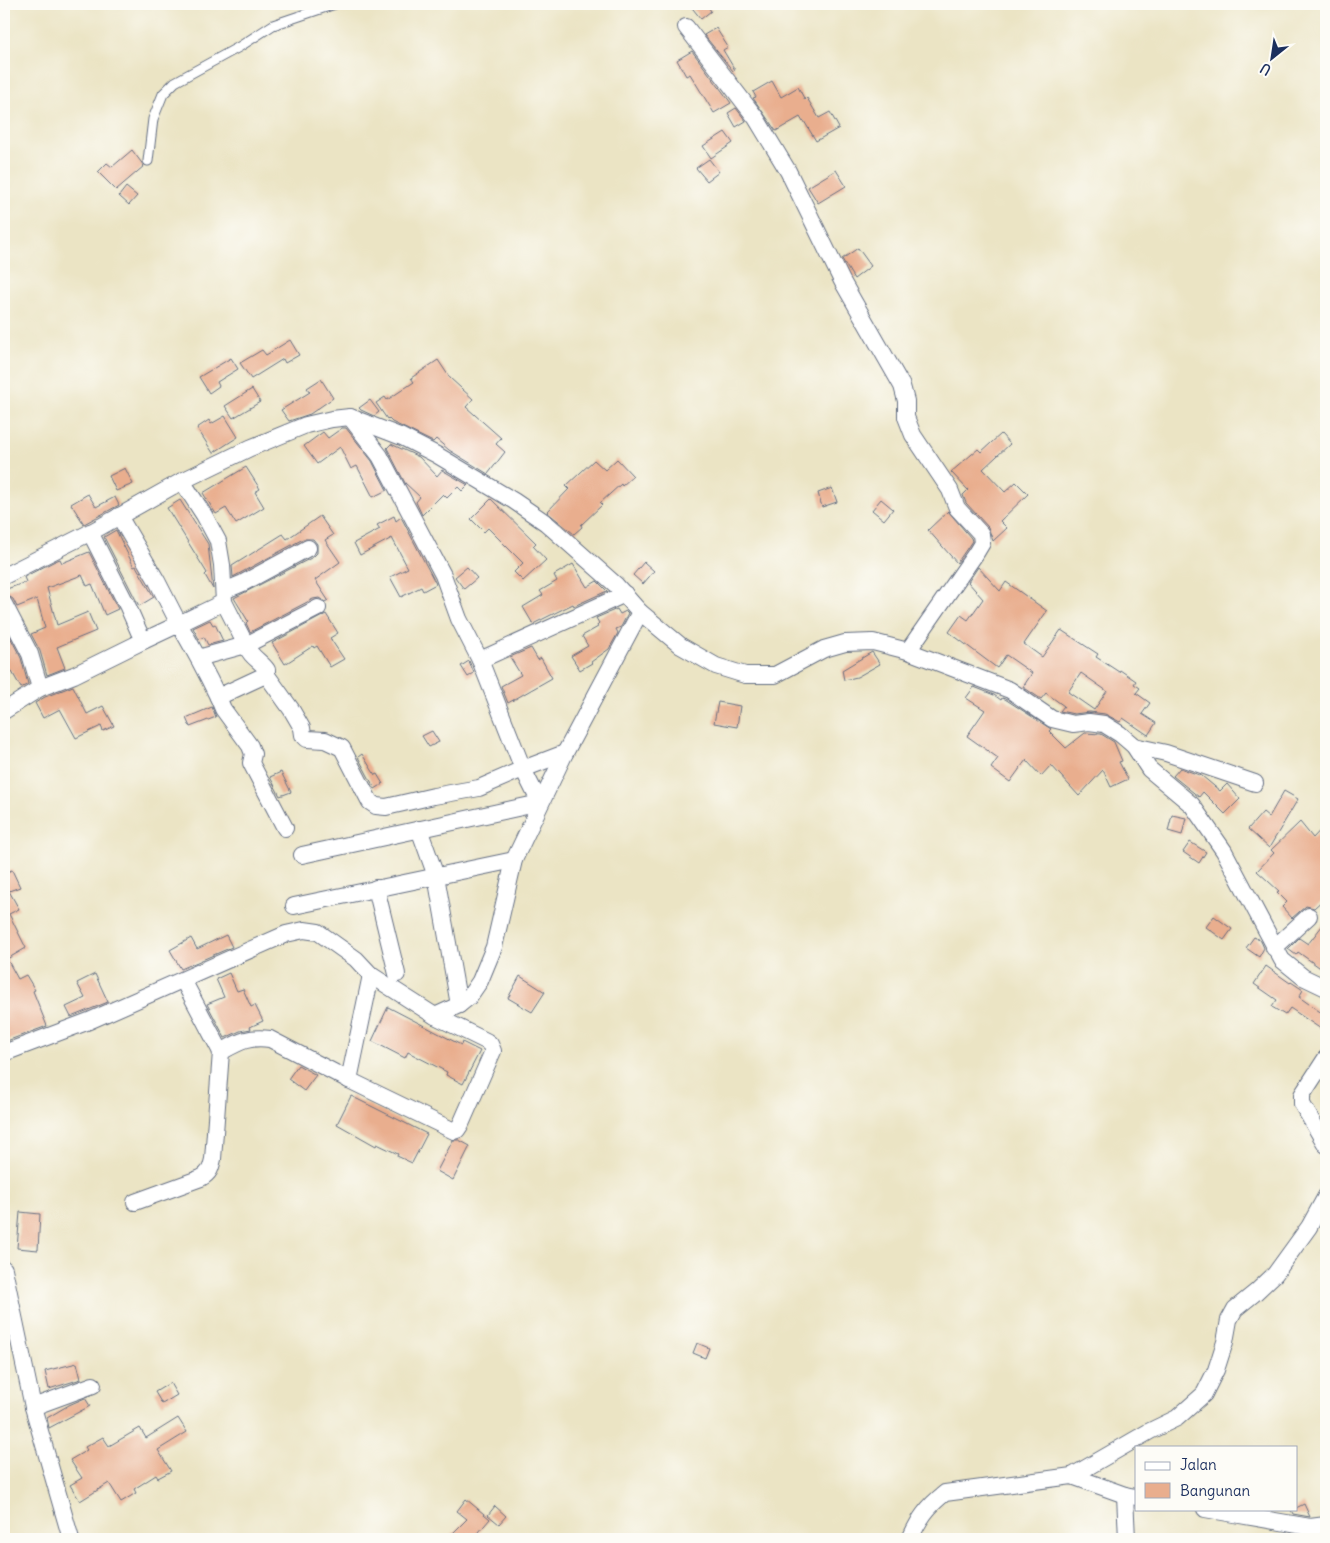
<svg xmlns="http://www.w3.org/2000/svg" width="1330" height="1543" viewBox="0 0 1330 1543" font-family="Delius,sans-serif">
	<style>
		.building { fill: #e9ae8e; fill-rule: evenodd }
		.lines { fill: none; stroke-linecap: round; stroke-linejoin: round }
		.service-casing { stroke: #646e82; stroke-width: 11 }
		.minor-casing { stroke: #646e82; stroke-width: 18 }
		.service { stroke: #fff; stroke-width: 9 }
		.minor { stroke: #fff; stroke-width: 16 }
	</style>
	<rect width="100%" height="100%" fill="#fdfcf7"/>
	<filter id="ink" filterUnits="userSpaceOnUse"><feTurbulence type="fractalNoise" baseFrequency=".02" numOctaves="2"/><feDisplacementMap in="SourceGraphic" scale="10" xChannelSelector="R" yChannelSelector="G"/><feConvolveMatrix kernelMatrix="1 2 1 2 8 2 1 2 1" color-interpolation-filters="sRGB"/></filter>
	<filter id="wash" filterUnits="userSpaceOnUse"><feTurbulence type="fractalNoise" baseFrequency=".0096" numOctaves="4" result="noise"/><feDisplacementMap in="SourceGraphic" scale="20" xChannelSelector="R" yChannelSelector="G"/><feGaussianBlur stdDeviation="1.12" result="paint"/><feColorMatrix in="noise" values="0 0 0 0 0 0 0 0 0 0 0 0 0 0 0 0 0 1.4 0 .05"/><feComposite in="paint" operator="in"/></filter>
	<g filter="url(#wash)">
		<rect width="100%" height="100%" fill="#ebe4c4"/>
		<g id="blocks">
			<g class="building">
				<path d="M689 4H706L711 11 701 19Z"/>
				<path d="M716 28 728 47 723 50 735 70 733 71 704 35Z"/>
				<path d="M692 51 731 103 714 113 690 74 686 76 677 60Z"/>
				<path d="M772 81 781 97 798 87 805 100 807 98 819 118 830 112 839 128 816 141 804 121 803 122 800 117 776 131 753 98 756 97 753 92Z"/>
				<path d="M736 108 746 121 736 127 728 113Z"/>
				<path d="M725 132 733 143 711 158 703 146Z"/>
				<path d="M132 150 144 166 116 190 98 172 107 163 112 167Z"/>
				<path d="M709 159 719 172 707 181 696 168Z"/>
				<path d="M836 170 846 186 818 203 808 187Z"/>
				<path d="M126 187 137 196 129 205 119 196Z"/>
				<path d="M858 248 871 266 854 279 842 259Z"/>
				<path d="M290 340 299 355 285 363 283 359 251 379 240 363 262 350 266 355Z"/>
				<path d="M231 358 238 369 217 382 219 386 209 393 199 377Z"/>
				<path d="M438 360 450 378 473 399 466 407 501 438 496 444 505 452 488 474 449 450 436 439 433 442 392 422 388 418 387 419 376 403 385 397 387 400 414 382 411 378Z"/>
				<path d="M321 379 333 398 310 414 289 421 281 410 310 392 307 388Z"/>
				<path d="M252 389 260 402 233 418 225 406Z"/>
				<path d="M370 400 379 412 374 416 361 410 359 408Z"/>
				<path d="M225 416 238 437 213 453 197 428 209 420 211 424Z"/>
				<path d="M342 428H346L372 461 387 490 373 497 357 466 351 469 340 447 317 464 304 446 323 432 328 438Z"/>
				<path d="M1001 434 1010 444 983 469 1005 492 1016 482 1028 494 1000 521 1007 528 993 541 988 527 966 503 963 495 968 490 951 472 978 449 981 452Z"/>
				<path d="M391 444 419 457 437 476 442 470 468 485 462 491 458 487 447 498 443 494 422 515 416 502 420 497 405 483 387 448Z"/>
				<path d="M617 459 633 476 622 486 621 484 600 503 602 505 581 525 582 527 574 534 547 512 569 489 566 486 594 460 605 470Z"/>
				<path d="M246 467 260 489 255 492 264 507 236 524 226 508 216 514 203 493Z"/>
				<path d="M125 468 133 484 116 491 109 476Z"/>
				<path d="M832 488 837 502 822 507 818 493Z"/>
				<path d="M88 494 96 507 115 497 119 505 84 524 71 504Z"/>
				<path d="M491 499 536 543 533 546 546 560 523 581 514 572 523 563 488 528 484 532 471 519Z"/>
				<path d="M881 499 893 509 884 520 872 510Z"/>
				<path d="M180 500 208 544 213 589 205 575 207 573 167 508Z"/>
				<path d="M948 511 971 538 972 541 957 563 928 530Z"/>
				<path d="M320 516 333 535 325 540 340 562 315 580 328 600 325 602 319 598 313 599 250 632 246 623 248 621 234 598 313 557 317 553V544L313 539H303L233 577 232 566 283 534 287 539Z"/>
				<path d="M394 516 396 521 401 517 436 584 423 591 421 587 401 597 390 577 408 568 392 538 360 555 354 543 380 529 377 525Z"/>
				<path d="M116 530 134 567 136 566 154 597 139 606 104 537Z"/>
				<path d="M89 552 118 609 105 615 92 584 87 586 82 575 47 588 57 625 88 612 96 631 57 647 65 668 47 675 40 651 31 634 45 628 37 599 17 607 13 599 5 594 4 590 26 582 24 577 55 561 60 559 62 563Z"/>
				<path d="M644 562 654 571 643 584 633 575Z"/>
				<path d="M573 564 587 587 597 581 607 591 574 606 573 604 533 624 523 607 543 595 540 591 557 581 554 575Z"/>
				<path d="M467 567 477 578 464 589 455 577Z"/>
				<path d="M978 567 1000 591 1006 582 1047 611 1024 644 1042 657 1061 630 1098 654 1096 657 1119 672 1120 670 1136 681 1134 684 1140 688 1136 693 1150 703 1142 714 1156 723 1148 735 1123 718 1120 722 1105 714 1090 712 1074 714 1060 711 1064 706 1046 693 1041 699 1023 687 1032 673 1006 655 997 668 949 632 961 615 968 620 983 599 968 582ZM1081 673 1107 691 1094 710 1068 692Z"/>
				<path d="M617 609 620 614 626 611 628 613 621 627 616 629 618 633 609 649 591 662 592 663 580 670 571 656 588 646 582 636 598 627 597 625 599 623 596 618Z"/>
				<path d="M326 614 338 633 330 638 344 659 330 667 317 646 314 648 313 646 285 664 272 643Z"/>
				<path d="M210 620 213 625 215 624 223 641 208 645 204 637 199 639 193 628Z"/>
				<path d="M4 625 21 658 28 684 21 688 11 670 8 671 7 669 4 671Z"/>
				<path d="M531 648 538 660 541 658 552 678 508 703 501 686 521 675 510 657Z"/>
				<path d="M872 652 880 664 857 677 844 680 842 670Z"/>
				<path d="M469 661 474 673 468 677 461 666Z"/>
				<path d="M73 686 87 714 103 706 114 726 103 731 101 726 76 738 60 709 43 718 35 703 45 697Z"/>
				<path d="M974 687 994 695 1001 700 1002 698 1005 699 1051 729 1049 731 1066 748 1085 733 1101 734 1114 742 1122 761 1119 762 1128 779 1111 787 1103 770 1079 796 1051 765 1041 776 1026 760 1010 782 991 768 998 758 967 736 985 710 966 698Z"/>
				<path d="M718 702 740 706 737 727 714 723Z"/>
				<path d="M212 707 216 717 190 727 186 718Z"/>
				<path d="M432 731 439 742 429 747 422 736Z"/>
				<path d="M362 754 375 775 377 774 383 784 375 789 358 757Z"/>
				<path d="M1180 768 1202 776 1220 791 1227 784 1240 799 1225 814 1203 792 1199 797 1173 776Z"/>
				<path d="M281 772 291 792 280 796 270 777Z"/>
				<path d="M1284 791 1298 799 1269 848 1248 829 1263 812 1269 817Z"/>
				<path d="M1172 815 1186 818 1182 835 1168 831Z"/>
				<path d="M1300 822 1313 838 1326 824V897L1314 908 1306 906 1292 918 1282 907 1287 902 1277 892 1279 891 1257 871 1274 853 1271 850Z"/>
				<path d="M1190 842 1206 852 1199 863 1183 852Z"/>
				<path d="M12 870 20 887 9 891 19 909 9 914 26 948 7 959 18 979 26 975 35 990 33 991 47 1026 4 1042V873Z"/>
				<path d="M1214 916 1232 929 1224 940 1206 927Z"/>
				<path d="M1326 921V972L1298 952 1296 955 1288 949 1299 938 1308 944Z"/>
				<path d="M226 935 232 947 181 969 170 950 191 938 197 949Z"/>
				<path d="M1254 937 1261 941 1264 948 1259 957 1246 948Z"/>
				<path d="M1266 966 1290 983 1291 982 1303 990 1299 997 1326 1016V1021L1321 1029 1290 1008 1285 1015 1272 1007 1277 1000 1254 984Z"/>
				<path d="M229 973 237 991 243 989 251 1007 255 1005 263 1021 250 1027 251 1029 240 1031 225 1038 207 1004 224 997 216 979Z"/>
				<path d="M95 974 108 1002 71 1017 66 1007 85 998 77 983Z"/>
				<path d="M520 976 545 992 532 1012 508 998Z"/>
				<path d="M388 1007 461 1045 462 1042 480 1051 463 1084 446 1075 447 1072 408 1052 405 1058 372 1041Z"/>
				<path d="M298 1065 316 1075 304 1091 288 1079Z"/>
				<path d="M351 1096 427 1134 412 1163 397 1156 398 1154 377 1144 376 1146 337 1124Z"/>
				<path d="M453 1140H459L470 1146 453 1180 437 1171Z"/>
				<path d="M20 1212 40 1214 38 1250 17 1248Z"/>
				<path d="M697 1343 709 1348 705 1358 693 1353Z"/>
				<path d="M77 1363 81 1379 49 1389 45 1371Z"/>
				<path d="M170 1383 177 1395 162 1404 155 1392Z"/>
				<path d="M85 1398 90 1406 49 1428 47 1418 69 1405Z"/>
				<path d="M178 1418 187 1432 158 1450 171 1471 158 1478 156 1475 134 1489 136 1493 121 1502 109 1483 80 1501 70 1485 82 1478 70 1460 87 1450 85 1447 103 1437 109 1446 140 1428 146 1438Z"/>
				<path d="M466 1499 490 1519 473 1539H447L467 1519 457 1511Z"/>
				<path d="M1304 1504 1310 1517 1293 1514 1291 1510 1296 1509V1508Z"/>
				<path d="M495 1506 506 1516 499 1524 488 1515Z"/>
			</g>
		</g>
	</g>
	<g filter="url(#ink)">
		<use href="#blocks" fill-opacity="0" stroke="#646e82" stroke-width="1"/>
		<g class="lines">
			<g class="service-casing">
				<path id="service" d="M148 161 153 119 163 94 175 82 239 47 273 25 335 4"/>
			</g>
			<g class="minor-casing">
				<g id="minor">
					<path d="M686 27 756 118 788 171 842 281 902 386 906 401V417L913 435 950 490 957 508 981 534 982 543 976 553 908 651"/>
					<path d="M182 481 204 515 218 541 222 565 224 602 246 645 318 608"/>
					<path d="M119 516 157 581 179 624 224 602"/>
					<path d="M90 532 128 607 143 641 179 624C193 648 206 672 218 697L261 677 266 674 267 670C261 661 250 657 246 645L198 658"/>
					<path d="M4 576 93 531 182 481 250 448 306 425 332 419 350 417 402 437 437 455 514 501 546 523 616 585 640 612 681 646 716 666 745 675H775L824 649 845 643 873 642 908 651 1010 690 1052 719 1073 724 1089 722 1104 724 1120 734 1134 746 1149 769 1192 805 1224 851 1282 960 1303 977 1326 988"/>
					<path d="M224 591 243 583 308 548"/>
					<path d="M4 604 30 654 40 688 4 711"/>
					<path d="M480 660 625 594"/>
					<path d="M266 674 291 709 302 728 303 735 307 739 325 740 342 748 370 802 376 806 386 807 434 796 479 788 523 769 565 753"/>
					<path d="M40 688 74 675 143 641"/>
					<path d="M218 697 223 709 250 746 253 754 251 763 285 828"/>
					<path d="M1134 746 1166 753 1255 783"/>
					<path d="M419 829 436 876 459 1005"/>
					<path d="M302 855 540 803 523 769 480 660 459 619 443 575 380 456 350 417"/>
					<path d="M376 888 397 974"/>
					<path d="M294 906 514 860"/>
					<path d="M1274 948 1309 916"/>
					<path d="M183 980 221 1052C239 1042 248 1036 270 1039L349 1080 454 1131 457 1130 461 1124 493 1051 490 1044 486 1041 435 1016"/>
					<path d="M4 1053 89 1021 286 934 304 930 318 932 356 959 371 975 435 1016 459 1005 469 997 480 981 494 947 514 860 565 753 640 612"/>
					<path d="M1326 1058 1302 1095V1104L1326 1145"/>
					<path d="M349 1080 371 975"/>
					<path d="M135 1202 201 1178C210 1173 211 1168 213 1159L221 1052"/>
					<path d="M4 1269 33 1407 71 1539"/>
					<path d="M33 1407 93 1385"/>
					<path d="M1072 1476 1150 1431 1177 1418 1204 1394 1216 1370 1225 1342 1229 1320 1235 1309 1256 1292 1275 1274 1309 1227 1326 1196"/>
					<path d="M1125 1495 1127 1539"/>
					<path d="M1205 1509 1310 1527 1326 1525"/>
					<path d="M910 1539C919 1519 927 1507 945 1493L1072 1476 1125 1495 1136 1497"/>
				</g>
			</g>
			<use href="#service" class="service"/>
			<use href="#minor" class="minor"/>
		</g>
	</g>
	<rect width="1330" height="1543" fill="none" stroke="#fdfcf7" stroke-width="20"/>
	<rect x="1135" y="1446" width="162" height="65" fill="#fdfcf7" stroke="#a3aaba"/>
	<rect x="1145" y="1462" width="25" height="8" fill="#ffffff" stroke="#a3aaba"/>
	<text x="1180" y="1470" font-size="15" fill="#1b2f5e">Jalan</text>
	<rect x="1145" y="1483" width="25" height="15" fill="#e9ae8e" stroke="#a3aaba"/>
	<text x="1180" y="1496" font-size="15" fill="#1b2f5e">Bangunan</text>
	<g transform="translate(1272 58) rotate(210)" stroke="#fdfcf7" stroke-width="4" paint-order="stroke">
	<path d="M0-4L9 19L0 12L-9 19Z" fill="#1b2f5e"/>
	<text y="-8" font-size="14" font-weight="bold" text-anchor="middle" fill="#1b2f5e">U</text>
	</g>
</svg>
